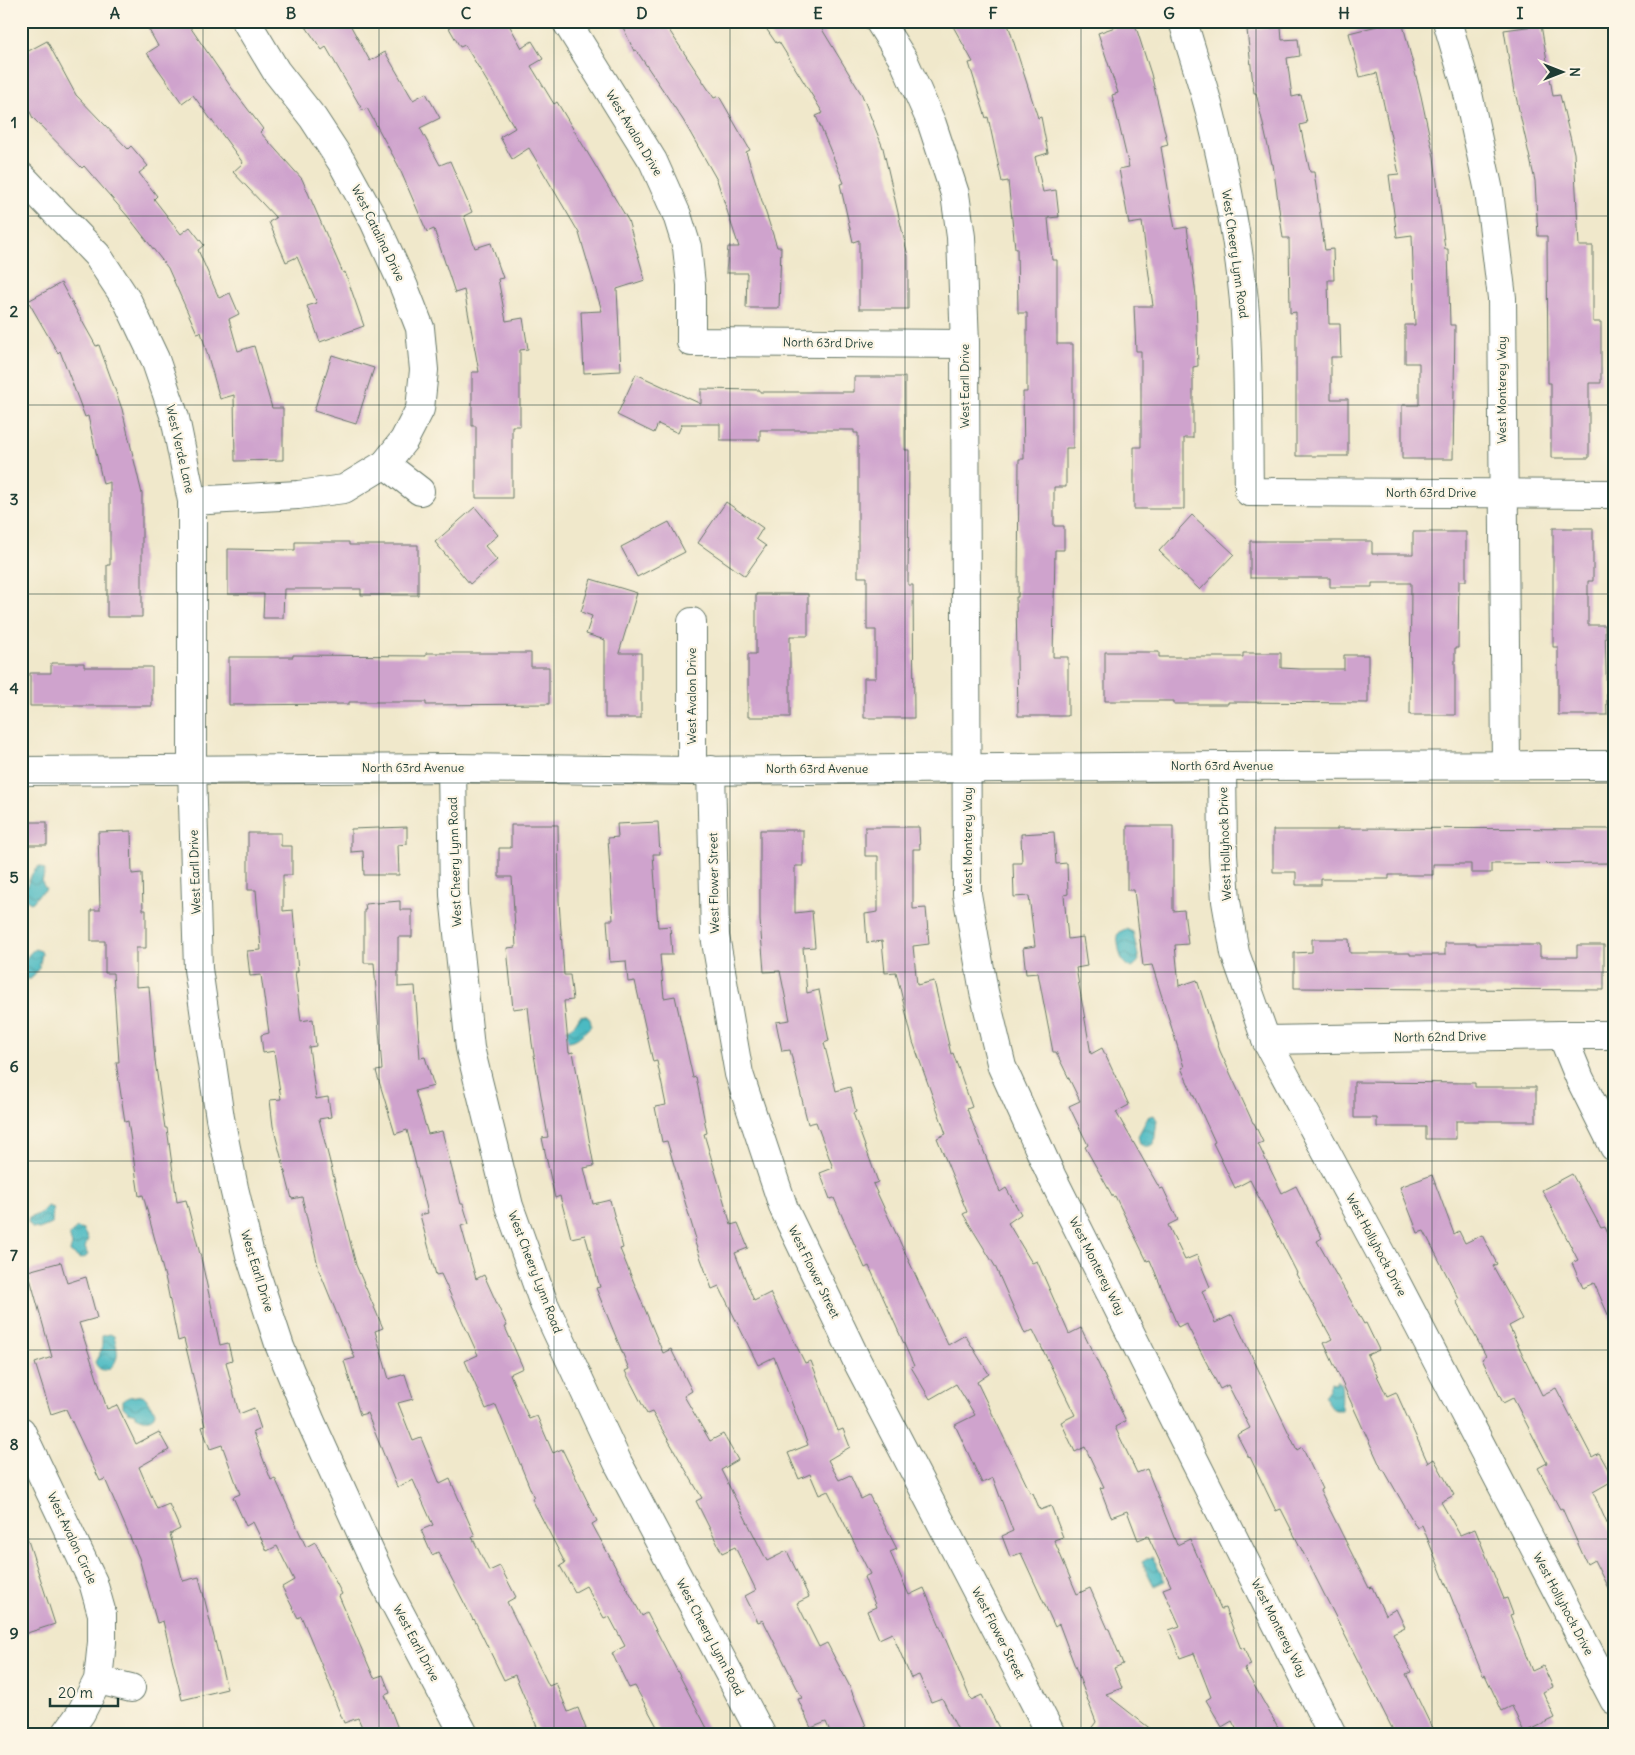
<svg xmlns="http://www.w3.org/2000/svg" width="1635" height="1755" viewBox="0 0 1635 1755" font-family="Delius,sans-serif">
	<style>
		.water { fill: url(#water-waves); stroke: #357c7b }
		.building { fill: #cfa3cd }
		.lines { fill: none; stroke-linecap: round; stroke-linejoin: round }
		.minor-casing { stroke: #687969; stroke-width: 30 }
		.minor { stroke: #fff; stroke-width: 28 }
		.grid { fill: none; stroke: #1f3d34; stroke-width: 1; stroke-opacity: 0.55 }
		.labels { text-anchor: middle; stroke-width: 4.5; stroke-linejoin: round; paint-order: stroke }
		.street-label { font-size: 12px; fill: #1f3d34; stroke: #fcf5e5 }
		.neatline { fill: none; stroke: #1f3d34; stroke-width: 2 }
		.grid-label { font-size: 16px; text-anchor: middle; font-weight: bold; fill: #1f3d34 }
	</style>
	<defs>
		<pattern id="water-waves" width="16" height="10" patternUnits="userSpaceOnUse" patternTransform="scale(1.25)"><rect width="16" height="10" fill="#4bbac2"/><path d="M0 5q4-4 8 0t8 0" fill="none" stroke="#3e989e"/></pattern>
	</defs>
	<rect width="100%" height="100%" fill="#fcf5e5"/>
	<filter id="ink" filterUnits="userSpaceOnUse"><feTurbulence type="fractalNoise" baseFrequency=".02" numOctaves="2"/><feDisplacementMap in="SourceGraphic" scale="10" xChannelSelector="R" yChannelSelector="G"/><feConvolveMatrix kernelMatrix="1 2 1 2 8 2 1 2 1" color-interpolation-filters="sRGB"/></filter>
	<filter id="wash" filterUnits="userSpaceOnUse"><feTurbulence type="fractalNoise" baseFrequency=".0096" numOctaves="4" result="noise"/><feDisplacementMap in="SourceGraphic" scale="20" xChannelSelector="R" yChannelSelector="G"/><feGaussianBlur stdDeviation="1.12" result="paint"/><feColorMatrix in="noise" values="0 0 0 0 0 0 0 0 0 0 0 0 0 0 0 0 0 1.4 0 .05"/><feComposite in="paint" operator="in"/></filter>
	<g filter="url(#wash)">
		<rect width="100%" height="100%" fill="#f0e8cb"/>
		<g class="water">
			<path d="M39 866 44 869 45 871 42 882 46 890 39 894 33 902 30 903 25 897C26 886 30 873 39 866Z"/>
			<path d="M1126 929 1133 932 1139 960 1135 966 1132 968C1119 965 1119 947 1117 935L1121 931Z"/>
			<path d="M35 949 41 951 42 954 39 968 31 979H24C18 971 27 953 35 949Z"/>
			<path d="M584 1015C590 1017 591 1020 591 1026 583 1033 577 1042 566 1041L565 1031 575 1024 580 1016Z"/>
			<path d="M1154 1115 1157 1120 1154 1144C1149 1147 1145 1147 1140 1144L1138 1136 1148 1117Z"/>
			<path d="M47 1206 53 1208 52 1224 39 1229 32 1228 28 1222 29 1218 41 1213Z"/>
			<path d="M77 1228 83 1230 88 1239 85 1248 88 1255 86 1257 80 1259 70 1252 72 1245 69 1235Z"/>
			<path d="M110 1334 114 1336C116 1343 118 1350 117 1357 114 1370 100 1376 95 1362L102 1349V1336Z"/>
			<path d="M1338 1380 1341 1382C1342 1386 1342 1406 1341 1410H1334L1324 1396 1329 1389 1331 1382 1335 1383Z"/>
			<path d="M143 1395 147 1399V1401L155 1411 154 1416C148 1422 141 1419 135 1416V1414L128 1412 123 1407V1400L129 1397Z"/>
			<path d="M1152 1556 1165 1581 1154 1586 1142 1562Z"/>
		</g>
		<g id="blocks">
			<g class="building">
				<path d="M144 21H186L231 87 263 129 260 132 302 179 343 273 345 272 364 326 320 342 307 306 317 303 297 257 286 262 269 222 276 218 233 172 243 163 193 95 182 103 147 53 158 46Z"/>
				<path d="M302 21H348L370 61 385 52 413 100 426 93 440 118 420 128 440 165 450 161 472 212 464 216 475 248 491 243 503 278 498 279 506 321 523 318 528 349 520 350V426H512V498H476V426H472V372H479L464 290 455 293 434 229 427 232 398 165 367 108 363 111 326 47 322 50Z"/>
				<path d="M445 21H507L522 48 532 41 543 59 531 66 554 104 557 102 628 220 645 280 617 289 621 371 584 373 581 312 602 311 579 233 529 148 512 159 500 137 515 128 465 45 460 47Z"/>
				<path d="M620 21H663L714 98 719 96 750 150 746 152 777 247H781L779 308H746L747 273H726L728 247H739L717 180 683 120 636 50 634 51Z"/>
				<path d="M761 21H817L862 95 883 148 908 256V309H859V240L853 242 840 184 844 183 816 116 823 113 779 42 776 43Z"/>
				<path d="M950 21H1007L1038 118 1041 117 1048 153 1035 157 1043 192 1056 190 1059 217 1048 218 1052 260H1057V344H1073V448H1066V487H1054V526H1064V550H1055L1053 657H1068V716H1018L1016 597H1018L1019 459H1024L1023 392H1027V313H1018L1017 248H1015L1008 181 1002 182 988 117 986 118 969 63 973 62Z"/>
				<path d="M1132 21H1134L1151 74 1168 145 1161 147 1175 229 1187 227 1196 295 1198 366 1193 367V438H1184V509H1134V447H1141V351H1136L1134 306H1153L1142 222 1129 224 1119 169 1129 167 1112 95 1118 93 1098 33Z"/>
				<path d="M1397 21H1402L1421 96 1434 157 1445 249H1448L1450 325H1455L1453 459H1402V405H1419V363H1405V325H1415L1412 235 1397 237 1389 175 1399 174 1377 73 1360 77 1349 33Z"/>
				<path d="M1541 25 1553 96 1560 95 1574 153 1579 246H1593V322H1601V383H1589V458H1551V383H1548L1547 236H1538L1535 181 1515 92H1514L1504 30Z"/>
				<path d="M1281 27 1282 40 1298 39 1300 56 1287 58 1292 97 1301 95 1307 123 1300 125 1310 172H1314L1325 250 1333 249 1334 280H1328L1329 324H1340L1341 357H1331V399H1348V456H1296V312L1290 313 1289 238H1283L1273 164H1272L1256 93H1254L1247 30Z"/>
				<path d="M47 41 76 95 128 149 131 146 148 166 139 173 157 196 154 199 181 234 190 227 204 245 198 250 219 298 230 293 239 314 229 319 238 351 254 346 272 408H283V460L235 461 234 395 220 399 201 332 197 333 168 268 130 219 84 166 82 168 33 118 21 94V55Z"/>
				<path d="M61 283 96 346 99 345 122 409 142 494V617H107V565H110V482L103 484 88 416 85 417 60 351 58 353 28 301Z"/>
				<path d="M332 355 374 368 356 424 314 411Z"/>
				<path d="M636 374 701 404V389L760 390V392H854V377H905V450H909L908 585H913L914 718H864V678H876V630H867V577H858V433H854V430H760V440H720V424H682L678 433 658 424 654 433 617 415Z"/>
				<path d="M726 502 763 528 756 539 766 546 745 576 698 543Z"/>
				<path d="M475 507 498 535 485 546 497 560 470 584 435 542Z"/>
				<path d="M1192 515 1234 554 1200 590 1159 551Z"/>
				<path d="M669 522 685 552 637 577 621 547Z"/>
				<path d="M1553 528H1593V581H1588V625H1605L1607 715H1558V647H1553Z"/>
				<path d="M1413 532H1466V581H1459L1458 648H1455V715H1410L1411 583H1372V587H1330V578H1250V541H1372V554H1413Z"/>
				<path d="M295 542H349V545H418V595H361V589H284L283 618H263L264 594H228V549L295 550Z"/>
				<path d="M591 579 637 593 619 653H641V718H605V640L586 634 592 616 581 612Z"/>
				<path d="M756 594H808V636H790V717H748V654H756Z"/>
				<path d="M1105 652H1159V657H1243V653H1281V668L1300 669H1344V655H1368V703L1228 702V704H1174V701H1105Z"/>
				<path d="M426 653H531V667H549V704L426 705V702H349V704L229 705V657H293V655L426 656Z"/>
				<path d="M51 663H84V667H152V706H30V673H51Z"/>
				<rect x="21" y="822" width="26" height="23"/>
				<path d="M658 822 660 854H653L658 927 670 926 672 955H660L664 998 675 996 693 1078 696 1077 707 1133 704 1134 731 1225 738 1223 748 1248 735 1253 754 1301 770 1293 805 1363 811 1361 838 1431 843 1429 850 1447 828 1460 839 1480 850 1475 861 1499 869 1495 897 1549 890 1552 909 1595 924 1588 971 1700 982 1695 1002 1734H960L942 1698 931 1702 919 1675 911 1678 892 1633 879 1639 867 1611 876 1607 864 1577 870 1574 828 1491 819 1495 810 1474 799 1479 788 1453 808 1445 774 1357 758 1365 719 1286 712 1289 694 1240 696 1239 667 1141 662 1142 655 1107 666 1105 657 1061 653 1062 635 981 628 982 626 961 610 962 607 920H613L608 838 618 837 617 824Z"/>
				<path d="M511 825H558L559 901 564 975H570L573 1000 564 1001 569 1053 573 1052 594 1166 584 1168 593 1204 610 1200 623 1248 620 1249 663 1353 671 1349 692 1391 684 1396 710 1441 723 1434 738 1460 721 1470 767 1561 787 1551 809 1597 797 1603 819 1647 827 1643 849 1685 866 1726 848 1734H831L826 1722 811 1728 798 1699 802 1698 763 1620 758 1622 745 1596 756 1590 735 1547 722 1553 696 1501 702 1498 652 1412 647 1414 625 1371 629 1369 596 1288 600 1287 585 1235 571 1238 560 1196 555 1198 542 1138 548 1137 532 1043 528 1007 513 1009 507 948 516 947 512 877H499V848H511Z"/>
				<path d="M1127 826H1173V911L1184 910 1188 944 1175 945 1179 986 1197 980 1220 1051 1253 1123H1254L1263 1142 1258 1144 1282 1193 1296 1186 1322 1238 1317 1241 1364 1324 1366 1323 1379 1350 1367 1355 1387 1396 1396 1392 1428 1463 1434 1459 1454 1495 1441 1502 1460 1535 1475 1529 1504 1599 1507 1598 1513 1614 1510 1615 1532 1671 1543 1666 1553 1687 1543 1692 1555 1718 1524 1733 1512 1706 1502 1711 1485 1675 1483 1676 1422 1525 1417 1528 1384 1470H1382L1324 1343 1332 1339 1296 1274 1297 1273 1250 1180 1235 1188 1213 1143 1215 1142 1181 1068 1184 1067 1152 965 1143 966 1134 890H1127Z"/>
				<path d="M407 827V844L398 845 399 875H364L363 851 351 852V829Z"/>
				<path d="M865 827H919L920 849H913V909L926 908 929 944 913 946 917 985 934 981 951 1054 953 1053 972 1107 967 1109 1000 1192 1006 1188 1021 1214 1008 1223 1032 1263 1037 1261 1069 1334 1081 1328 1126 1421 1115 1427 1137 1473 1147 1469 1177 1545 1190 1539 1221 1609 1225 1608 1241 1649 1244 1648 1251 1665 1244 1668 1282 1734H1239L1232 1721 1222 1727 1206 1700 1211 1697 1194 1653 1180 1658 1169 1630 1180 1626 1163 1589 1171 1586 1148 1536 1138 1540 1127 1511 1111 1517 1100 1488 1104 1487 1085 1447 1075 1452 1061 1422 1075 1415 1033 1330 1025 1334 995 1266 963 1214 967 1212 937 1138 946 1134 913 1042 896 972 885 973 882 941 867 943 865 914 878 912V856H865Z"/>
				<path d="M1337 828 1614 829V863L1491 864V873H1471V864H1433V875H1389V879H1321V885H1296V872H1273V830H1337Z"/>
				<path d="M760 830H803V866H795V913L812 911 815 947 803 948 807 993 819 990 829 1041 824 1043 836 1091 850 1087 856 1112 853 1113 878 1182 873 1184 948 1345 965 1335 989 1374 977 1382 1031 1494 1033 1493 1040 1510 1051 1506 1063 1537 1054 1540 1077 1594 1090 1588 1108 1629H1109L1123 1664 1114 1668 1122 1688 1106 1694 1157 1734H1087L1096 1722 1059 1624 1055 1627 1021 1553 1010 1557 1002 1536 1013 1531 993 1478 982 1483 955 1425 975 1415 956 1384 930 1399 911 1367 914 1366 869 1266 865 1268 834 1198 830 1199 820 1173 833 1168 816 1122 808 1124 790 1050 782 1051 776 1022 790 1020 780 971 764 972 760 920Z"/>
				<path d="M131 831 132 874 142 873 143 910H146V948H136V987L149 986 155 1061 165 1128H167L177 1202 186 1200 201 1258 220 1345 228 1343 232 1360 226 1362 239 1414 254 1408 261 1429 253 1432 271 1480 275 1478 306 1547 315 1542 342 1594 339 1596 374 1678 383 1675 390 1693 385 1695 400 1734H365L358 1718 344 1723 333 1696 334 1695 301 1616 298 1618 282 1587 294 1580 277 1546 267 1551 253 1522 246 1526 233 1497 240 1494 222 1445 210 1449 202 1427 205 1426 184 1339 178 1341 166 1281 143 1195 139 1196 128 1121 125 1122 116 1062H119L113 973H105V941H91V910H100L98 832Z"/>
				<path d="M1054 832 1056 864 1067 863 1068 894 1064 895 1068 939 1083 937 1087 966 1076 968 1091 1054 1102 1048 1129 1105 1116 1112 1160 1189 1163 1188 1178 1220 1168 1225 1185 1260 1197 1255 1210 1287 1202 1291 1215 1323 1232 1315 1297 1450 1302 1447 1322 1489 1320 1490 1369 1588 1372 1587 1385 1615 1396 1609 1405 1627 1393 1633 1411 1672 1406 1674 1435 1734H1395L1281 1509 1276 1511 1250 1457 1249 1458 1237 1435 1250 1428 1228 1385 1220 1389 1186 1323 1178 1327 1150 1260 1147 1261 1115 1196 1113 1197 1085 1147 1088 1145 1069 1106 1080 1101 1056 1052H1053L1038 973 1026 974 1023 948 1035 946 1029 896 1014 897 1013 863H1022L1021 834Z"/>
				<path d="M248 833H281V846H292V875H283V911L293 910 298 972H295L301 1021 313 1019 316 1046 309 1047 316 1099 328 1097 331 1117 319 1119 356 1265 383 1328 375 1331 389 1379 405 1374 413 1399 398 1403 413 1441 421 1438 440 1484 450 1479 475 1536 472 1537 489 1571 500 1566 516 1597 507 1602 549 1686 556 1683 568 1712 578 1708 586 1729 575 1734H540L515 1675 504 1680 474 1619 473 1620 438 1552 432 1555 421 1530 433 1525 413 1480 397 1487 367 1413 360 1415 344 1361 355 1358 319 1270 302 1197 292 1199 273 1126 270 1100 281 1099 274 1051 263 1053 261 1035 269 1033 261 975 250 976 247 951 261 950 256 890H248Z"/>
				<path d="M400 901V910H412V937H398V987L415 986 420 1058 425 1057 434 1086 415 1091 428 1134 442 1131 461 1204H463L469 1224 461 1226 476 1279 484 1275 507 1326 505 1327 523 1368 510 1374 529 1419 537 1416 553 1453 562 1449 597 1521 592 1524 642 1616 647 1613 710 1734H661L635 1686 629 1688 612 1653 625 1646 609 1616 604 1618 586 1586 575 1592 560 1566 565 1563 532 1499 534 1498 496 1405 486 1409 465 1361 478 1355 441 1274 436 1275 420 1215 428 1213 407 1130 395 1134 376 1071 382 1070 374 963H364V910H366L365 904Z"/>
				<path d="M1312 939H1349L1350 953H1410V955H1445V943H1476V945H1540V957H1577V945H1604V990L1294 988V953L1312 952Z"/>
				<path d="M1354 1082 1475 1083V1087H1536V1121H1456V1139H1426V1127H1377V1118H1354Z"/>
				<path d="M1572 1174 1601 1228 1605 1227 1614 1247V1328L1594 1283 1583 1288 1572 1263 1578 1260 1542 1190Z"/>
				<path d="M1432 1175 1454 1234 1459 1231 1465 1243 1482 1235 1497 1264 1493 1266 1522 1319 1509 1326 1542 1395 1556 1388 1592 1457 1599 1453 1614 1480 1593 1492 1614 1539V1600L1594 1560 1587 1564 1562 1508 1560 1509 1538 1468 1547 1463 1513 1398 1503 1403 1482 1359 1486 1356 1456 1301 1459 1299 1424 1231 1418 1233 1400 1187Z"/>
				<path d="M61 1262 67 1283 86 1277 97 1318 79 1323 107 1409 117 1405 136 1444 159 1432 169 1450 139 1467 157 1509 169 1504 180 1529 170 1534 183 1581 199 1577 227 1689 182 1700 163 1621 157 1623 139 1558 105 1479 100 1481 66 1409 51 1414 35 1363 52 1357 28 1271Z"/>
				<path d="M25 1531 55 1624 21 1635V1532Z"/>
			</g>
		</g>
	</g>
	<g filter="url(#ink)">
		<use href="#blocks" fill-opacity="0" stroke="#687969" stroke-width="1"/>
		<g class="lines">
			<g class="minor-casing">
				<g id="minor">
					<path d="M566 21 653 161 677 215 687 247 691 285V342L965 344"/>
					<path d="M879 21 904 61 932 124 955 194 961 237 965 344 967 894 984 992 1002 1067 1052 1177 1332 1734"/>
					<path d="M1183 21C1192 53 1203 84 1211 116 1227 181 1240 247 1245 314 1249 373 1248 433 1249 492L1614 494"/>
					<path d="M1447 21 1467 89 1489 191 1502 298 1506 765"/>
					<path d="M21 176 97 255 128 302 155 359 175 418 192 501V769L198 969 220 1118 234 1188 250 1255 280 1347 311 1422 383 1581 464 1734"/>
					<path d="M385 464 420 491"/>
					<path d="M192 501 298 495 344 489 385 464 404 440 420 409 424 370 420 328 404 287 374 221 341 161 313 118 276 71 246 21"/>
					<path d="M692 622V771"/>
					<path d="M1222 766 1223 854 1226 901 1235 953 1266 1040 1388 1267 1614 1700"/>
					<path d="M452 768 454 895 470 1048 509 1206 544 1304 618 1463 761 1734"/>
					<path d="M711 770 715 936 739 1074 784 1209 858 1363 1051 1734"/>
					<path d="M21 771 452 768 692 771 1222 766 1614 765"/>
					<path d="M1562 1035 1580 1079 1614 1147"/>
					<path d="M1266 1040 1562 1035H1614"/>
					<path d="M21 1431 93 1582 102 1614V1642L98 1680 81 1713 66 1734"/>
					<path d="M98 1680 131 1688"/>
				</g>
			</g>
			<use href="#minor" class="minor"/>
		</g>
	</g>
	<path class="grid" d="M203 21V1734M379 21V1734M554 21V1734M730 21V1734M905 21V1734M1081 21V1734M1256 21V1734M1432 21V1734M21 216H1614M21 405H1614M21 594H1614M21 783H1614M21 972H1614M21 1161H1614M21 1350H1614M21 1539H1614"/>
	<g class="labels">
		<g class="street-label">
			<text transform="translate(634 133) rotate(59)" y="4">West Avalon Drive</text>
			<text transform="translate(378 233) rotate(64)" y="4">West Catalina Drive</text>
			<text transform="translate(1235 254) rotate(82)" y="4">West Cheery Lynn Road</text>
			<text transform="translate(828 343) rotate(1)" y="4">North 63rd Drive</text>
			<text transform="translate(965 386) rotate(-90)" y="4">West Earll Drive</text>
			<text transform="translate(1502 390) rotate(-90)" y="4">West Monterey Way</text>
			<text transform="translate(180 449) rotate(77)" y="4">West Verde Lane</text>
			<text x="1431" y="497">North 63rd Drive</text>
			<text transform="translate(692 696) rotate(-90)" y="4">West Avalon Drive</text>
			<text x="1222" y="770">North 63rd Avenue</text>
			<text x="413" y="772">North 63rd Avenue</text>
			<text x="817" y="773">North 63rd Avenue</text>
			<text transform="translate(968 841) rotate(-90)" y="4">West Monterey Way</text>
			<text transform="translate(1225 844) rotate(-92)" y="4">West Hollyhock Drive</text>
			<text transform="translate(455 862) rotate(-92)" y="4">West Cheery Lynn Road</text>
			<text transform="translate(195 872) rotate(-92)" y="4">West Earll Drive</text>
			<text transform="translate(714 883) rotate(-91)" y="4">West Flower Street</text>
			<text transform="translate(1440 1037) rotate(-1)" y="4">North 62nd Drive</text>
			<text transform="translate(1376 1245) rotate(62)" y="4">West Hollyhock Drive</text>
			<text transform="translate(1097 1266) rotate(63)" y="4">West Monterey Way</text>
			<text transform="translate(257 1271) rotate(73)" y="4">West Earll Drive</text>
			<text transform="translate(535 1272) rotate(69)" y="4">West Cheery Lynn Road</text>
			<text transform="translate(814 1272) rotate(64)" y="4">West Flower Street</text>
			<text transform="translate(72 1538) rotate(65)" y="4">West Avalon Circle</text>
			<text transform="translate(1563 1604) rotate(62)" y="4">West Hollyhock Drive</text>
			<text transform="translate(1279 1628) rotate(63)" y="4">West Monterey Way</text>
			<text transform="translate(998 1633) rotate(63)" y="4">West Flower Street</text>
			<text transform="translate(710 1637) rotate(62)" y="4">West Cheery Lynn Road</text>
			<text transform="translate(416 1643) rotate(62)" y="4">West Earll Drive</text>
		</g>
	</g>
	<rect width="1635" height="1755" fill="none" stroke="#fcf5e5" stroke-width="55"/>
	<g transform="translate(1562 72) rotate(90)" stroke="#fcf5e5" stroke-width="4" paint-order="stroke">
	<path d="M0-4L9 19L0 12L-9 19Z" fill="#1f3d34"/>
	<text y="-8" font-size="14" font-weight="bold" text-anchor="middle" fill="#1f3d34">N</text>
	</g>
	<path d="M50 1698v8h68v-8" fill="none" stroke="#1f3d34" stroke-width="2.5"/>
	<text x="58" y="1698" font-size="15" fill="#1f3d34" stroke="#fcf5e5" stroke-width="4" paint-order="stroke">20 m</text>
	<rect x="28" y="28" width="1580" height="1700" class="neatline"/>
	<g class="grid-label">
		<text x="115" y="19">A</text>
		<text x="291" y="19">B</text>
		<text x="466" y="19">C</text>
		<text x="642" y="19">D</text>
		<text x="818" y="19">E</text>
		<text x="993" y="19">F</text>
		<text x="1169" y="19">G</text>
		<text x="1344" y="19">H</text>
		<text x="1520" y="19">I</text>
		<text x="14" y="128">1</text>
		<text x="14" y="317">2</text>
		<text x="14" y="505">3</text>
		<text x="14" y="694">4</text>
		<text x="14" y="883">5</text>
		<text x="14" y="1072">6</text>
		<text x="14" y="1261">7</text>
		<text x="14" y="1450">8</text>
		<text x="14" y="1639">9</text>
	</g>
</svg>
